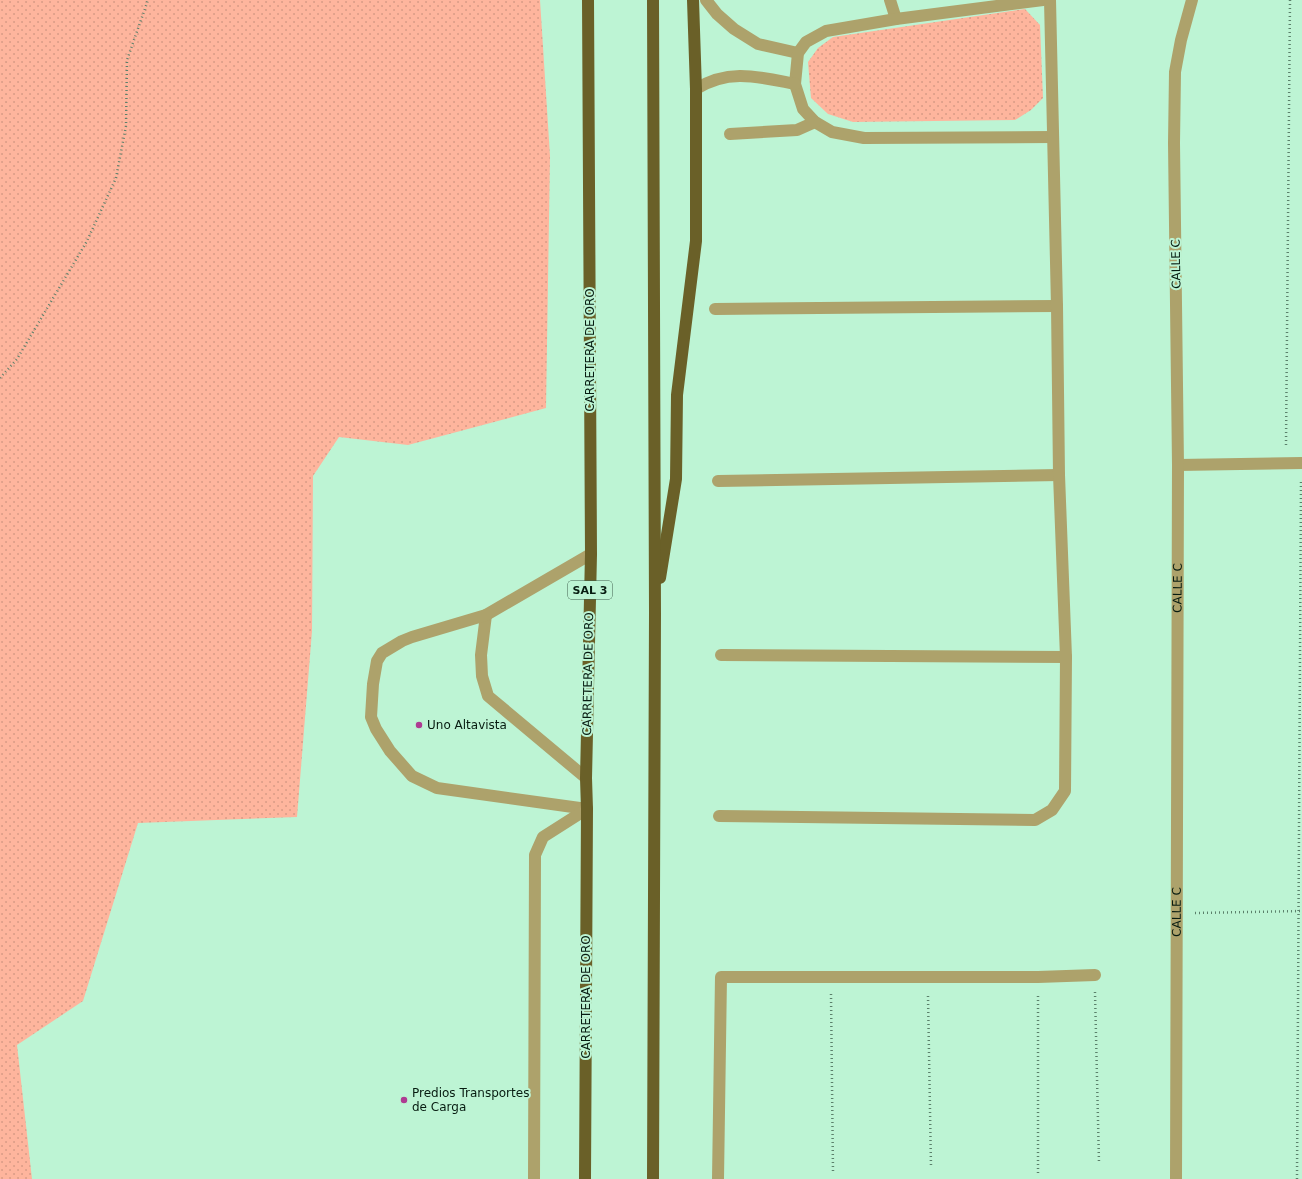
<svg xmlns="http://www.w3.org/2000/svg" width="1302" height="1179" viewBox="0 0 1302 1179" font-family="'DejaVu Sans',sans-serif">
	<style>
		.green { fill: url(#green-dots) }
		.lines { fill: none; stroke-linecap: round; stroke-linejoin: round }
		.path { stroke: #5b806b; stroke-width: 2.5; stroke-dasharray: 1 3; stroke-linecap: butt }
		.service { stroke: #ada26b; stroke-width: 12 }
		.minor { stroke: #ada26b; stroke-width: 12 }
		.trunk { stroke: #6a6028; stroke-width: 12 }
		.poi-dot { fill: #ae3a92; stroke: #bdf4d4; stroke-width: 1.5 }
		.labels { text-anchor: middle; stroke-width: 4; stroke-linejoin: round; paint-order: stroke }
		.shield { fill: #bdf4d4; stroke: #3e5d4c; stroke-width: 1 }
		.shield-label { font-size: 11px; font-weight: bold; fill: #071c11 }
		.street-label { font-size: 12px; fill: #071c11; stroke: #bdf4d4 }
		.poi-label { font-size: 12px; fill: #071c11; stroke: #bdf4d4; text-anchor: start }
	</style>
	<defs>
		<pattern id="green-dots" width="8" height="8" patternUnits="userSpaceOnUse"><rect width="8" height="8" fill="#feb59d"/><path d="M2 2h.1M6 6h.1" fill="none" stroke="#d89b86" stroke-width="1.8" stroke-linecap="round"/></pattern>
	</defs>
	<rect width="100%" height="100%" fill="#bdf4d4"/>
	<g class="green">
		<path d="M0 0H540L550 156 546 408 408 445 339 437 313 476 312 631 297 817 138 823 83 1001 17 1045 32 1179H0Z"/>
		<path d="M1025 9 1040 25 1043 98 1031 110 1015 120 853 122 828 114 811 98 808 62 818 48 833 37Z"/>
	</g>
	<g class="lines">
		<g class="path">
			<path d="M0 378 17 359 87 241 116 178 126 126 127 60 148 0"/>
			<path d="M1286 445 1290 0"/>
			<path d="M1195 913 1302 911"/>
			<path d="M1095 992 1099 1163"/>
			<path d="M831 994 833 1172"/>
			<path d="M928 996 931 1167"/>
			<path d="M1038 1173V995"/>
			<path d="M1297 1179 1301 481"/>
		</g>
		<g class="service">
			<path d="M486 615 481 655 482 676 488 696 586 778"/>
			<path d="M587 809 437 788 412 776 390 751 376 729 371 717 373 684 377 661 382 653 402 641 412 637 486 615 591 554"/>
			<path d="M534 1179 535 855 543 837 587 809"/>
		</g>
		<g class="minor">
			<path d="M706 0 717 14 734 29 758 44 798 53"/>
			<path d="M890 0 896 19"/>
			<path d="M1043 0 896 19 826 31 806 42 798 53 795 84 803 109 815 122 832 132 864 138 1053 137"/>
			<path d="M696 89C729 68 759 77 795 84"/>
			<path d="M730 134 797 130 815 122"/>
			<path d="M715 309 1057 306"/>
			<path d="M1178 465 1302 463"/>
			<path d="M718 481 1059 475"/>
			<path d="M721 655 1066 657"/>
			<path d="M719 816 1035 820 1052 810 1065 791 1066 657 1059 475 1057 306 1050 0"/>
			<path d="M718 1179 721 977H1038L1095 975"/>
			<path id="s1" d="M1176 1179 1178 465 1174 143 1175 72 1181 40 1192 0"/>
		</g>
		<g class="trunk">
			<path d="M660 578 676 479 677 395 696 241V89L693 0"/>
			<path d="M585 1179 587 809 586 778 591 554 588 0"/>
			<path d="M653 1179 655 613 653 0"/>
		</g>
	</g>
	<g class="poi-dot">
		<circle cx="419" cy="725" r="4"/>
		<circle cx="404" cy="1100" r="4"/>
	</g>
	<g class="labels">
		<rect class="shield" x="568" y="581" width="44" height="18" rx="3"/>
		<g class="shield-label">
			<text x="590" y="594">SAL 3</text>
		</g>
		<g class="street-label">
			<text transform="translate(1176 264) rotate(-91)" y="4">CALLE C</text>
			<text transform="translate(590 350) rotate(-90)" y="4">CARRETERA DE ORO</text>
			<text dy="4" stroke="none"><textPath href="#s1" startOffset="591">CALLE C</textPath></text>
			<text transform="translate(588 674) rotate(-89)" y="4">CARRETERA DE ORO</text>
			<text dy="4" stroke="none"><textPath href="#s1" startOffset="267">CALLE C</textPath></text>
			<text transform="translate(586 997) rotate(-90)" y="4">CARRETERA DE ORO</text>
		</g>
		<g class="poi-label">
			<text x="427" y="729">Uno Altavista</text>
			<text x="412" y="1097">Predios Transportes<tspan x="412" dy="14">de Carga</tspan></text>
		</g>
	</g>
</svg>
